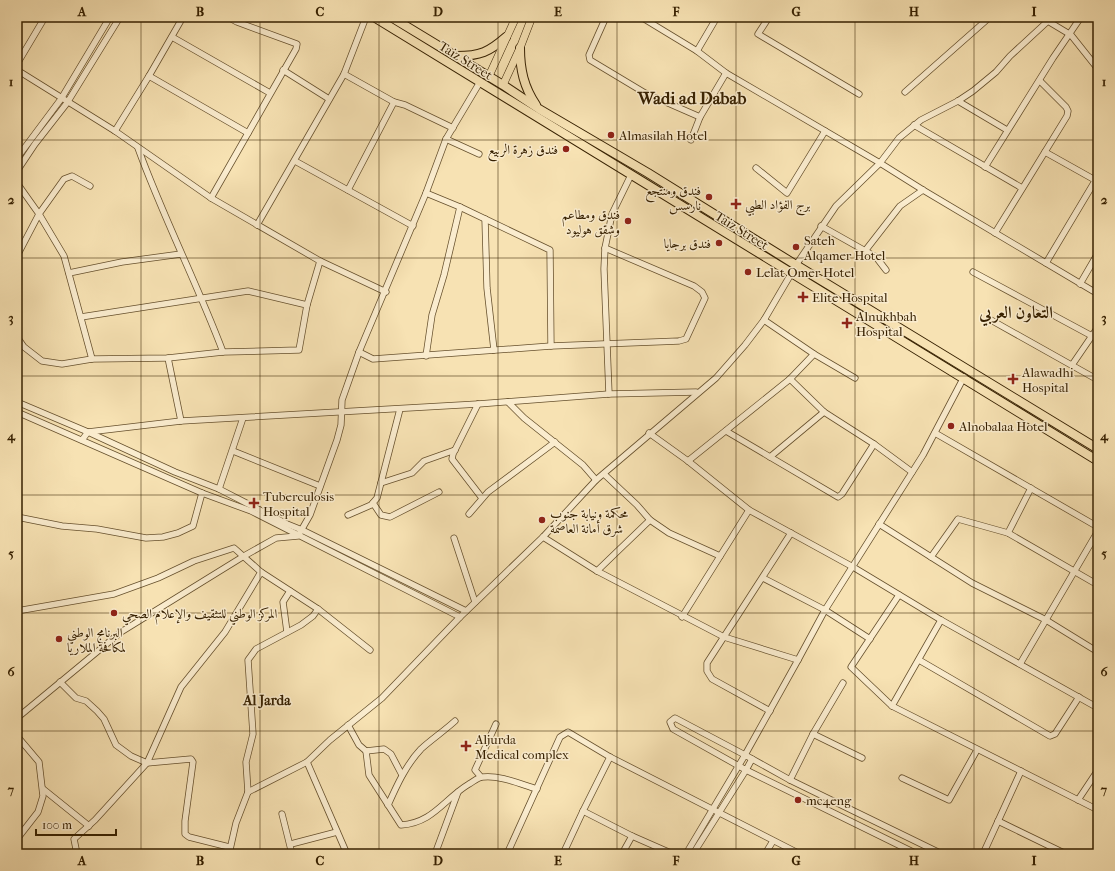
<svg xmlns="http://www.w3.org/2000/svg" width="1115" height="871" viewBox="0 0 1115 871" font-family="'IM FELL French Canon',Amiri,serif">
	<style>
		.lines { fill: none; stroke-linecap: round; stroke-linejoin: round }
		.minor-casing { stroke: #66502d; stroke-width: 7 }
		.major-casing { stroke: #362000; stroke-width: 8 }
		.highway-casing { stroke: #362000; stroke-width: 10 }
		.minor { stroke: #faecce; stroke-width: 5.5 }
		.major { stroke: #f7e2b3; stroke-width: 7 }
		.highway { stroke: #f7e2b3; stroke-width: 8 }
		.grid { fill: none; stroke: #362000; stroke-width: 1; stroke-opacity: 0.55 }
		.poi-dot { fill: #8f2418; stroke: #faecce; stroke-width: 1.5 }
		.labels { text-anchor: middle; stroke-width: 3; stroke-linejoin: round; paint-order: stroke }
		.street-label { font-size: 13px; fill: #362000; stroke: #faecce }
		.poi-label { font-size: 13px; fill: #362000; stroke: #faecce; text-anchor: start }
		.neighbourhood-label { font-size: 14px; font-weight: bold; fill: #362000; stroke: #faecce }
		.district-label { font-size: 17px; font-weight: bold; fill: #362000; stroke: #faecce }
		.neatline { fill: none; stroke: #362000; stroke-width: 1.5 }
		.grid-label { font-size: 13px; text-anchor: middle; font-weight: bold; fill: #362000 }
	</style>
	<rect width="100%" height="100%" fill="#f7e2b3"/>
	<filter id="stains"><feTurbulence type="fractalNoise" baseFrequency=".005" numOctaves="4"/><feColorMatrix values="0 0 0 0 .2 0 0 0 0 .09 0 0 0 0 .02 0 0 0 .5 -.17"/></filter>
	<radialGradient id="worn" r=".72"><stop offset=".6" stop-color="#630" stop-opacity="0"/><stop offset="1" stop-color="#630" stop-opacity=".3"/></radialGradient>
	<g class="lines">
		<g class="minor-casing">
			<g id="minor">
				<path d="M606 17 589 55 590 60 645 93 700 117"/>
				<path d="M641 17 697 51 726 73 880 163 923 190 1098 294"/>
				<path d="M769 17 758 34 859 94"/>
				<path d="M1041 17 1071 35 1098 69"/>
				<path d="M172 37 270 93"/>
				<path d="M697 51 717 17"/>
				<path d="M17 64 45 17"/>
				<path d="M17 70 115 131 211 198 320 261 386 292"/>
				<path d="M283 70 329 99"/>
				<path d="M344 74 394 102 405 105 453 128"/>
				<path d="M149 76 248 133"/>
				<path d="M905 92 990 17"/>
				<path d="M958 101 1007 130"/>
				<path d="M914 125 1022 188"/>
				<path d="M115 131 149 76 183 17"/>
				<path d="M446 139 479 154"/>
				<path d="M691 140 700 117 726 73"/>
				<path d="M138 148C163 217 197 283 223 352"/>
				<path d="M1045 152 1095 180"/>
				<path d="M17 158 61 99 110 17"/>
				<path d="M295 161 413 226"/>
				<path d="M985 167 1053 58 1081 17"/>
				<path d="M756 168 787 193 825 131"/>
				<path d="M17 171 35 144 67 103 120 17"/>
				<path d="M17 183 39 214 64 256 92 359"/>
				<path d="M348 190 394 102"/>
				<path d="M426 193 460 207 550 250 551 346"/>
				<path d="M211 198 296 49 297 44 237 22 228 17"/>
				<path d="M485 219 487 288 494 350"/>
				<path d="M257 225 344 74 366 17"/>
				<path d="M821 226 876 257 886 270"/>
				<path d="M995 233 1067 116 1068 111 1066 107 1040 81"/>
				<path d="M865 251 900 206 923 190"/>
				<path d="M17 256 39 214 64 179 72 176 90 186"/>
				<path d="M1046 263 1098 176"/>
				<path d="M796 265 836 206 880 163 899 138 921 120 958 101 973 91 996 72 1010 56 1048 21"/>
				<path d="M973 272 1092 336"/>
				<path d="M69 273 122 262 181 254"/>
				<path d="M1080 284 1098 253"/>
				<path d="M81 317 248 291 307 305"/>
				<path d="M991 320 1098 380"/>
				<path d="M17 337 24 347 42 361 62 364 92 359 168 358 223 352 299 350 307 305 320 261"/>
				<path d="M359 352 373 359 551 346 679 341 686 339 705 298 702 292 694 286 605 248"/>
				<path d="M814 354 855 378"/>
				<path d="M426 356 432 315 444 275 460 207"/>
				<path d="M168 358 181 421"/>
				<path d="M1072 365 1098 327"/>
				<path d="M790 379 824 412 874 444 912 472"/>
				<path d="M609 394 604 269 605 248 612 214 631 175"/>
				<path d="M17 402 88 432 175 472 219 489 287 524 302 530 466 611"/>
				<path d="M508 402 524 418 583 465 596 480"/>
				<path d="M478 404 453 454 452 459 482 498"/>
				<path d="M17 412 202 493 251 511 460 617"/>
				<path d="M726 431 838 497 842 494 874 444"/>
				<path d="M649 433 688 461 749 510 853 567 941 620 1098 708"/>
				<path d="M935 433 1098 527"/>
				<path d="M82 440 88 432 181 421 478 404 609 394 696 392"/>
				<path d="M233 451 320 486"/>
				<path d="M770 457 824 412"/>
				<path d="M688 461 790 379 814 354 764 320"/>
				<path d="M604 474 637 505 650 520 669 533 720 556"/>
				<path d="M381 483 412 473 424 461 455 450"/>
				<path d="M219 489 243 418"/>
				<path d="M373 503 381 515 390 517 439 492"/>
				<path d="M469 514 488 492 555 442"/>
				<path d="M348 515 371 505 377 498 400 409"/>
				<path d="M17 517 62 526 97 529 146 538 163 537 178 533 193 526 202 493"/>
				<path d="M879 524 972 583 1046 620 1098 652"/>
				<path d="M1008 533 1031 488"/>
				<path d="M543 537 597 571 724 637 798 660 825 610 923 455 964 377"/>
				<path d="M454 538 475 602"/>
				<path d="M931 557 958 519 1008 533 1098 585"/>
				<path d="M597 571 650 520"/>
				<path d="M763 578 825 610 870 639"/>
				<path d="M17 611 114 594 158 578 194 561 234 548 261 572 318 609 370 650"/>
				<path d="M682 617 749 510"/>
				<path d="M941 620 892 706 1098 810"/>
				<path d="M287 632 283 602 290 591"/>
				<path d="M919 660 1050 736 1055 734 1079 697"/>
				<path d="M1020 664 1098 531"/>
				<path d="M60 682 76 698 86 701 97 711 104 719 116 745 131 756 147 763 191 759 193 762 185 821V834L189 837 229 847"/>
				<path d="M892 706 851 667 899 595"/>
				<path d="M770 711 712 679 707 671V663L791 533"/>
				<path d="M17 718 121 632 244 556 276 538 298 536 310 515 337 440 341 425 342 400 359 352 426 193 446 139 480 82"/>
				<path d="M348 725 359 745 366 751 384 749 391 754 402 775"/>
				<path d="M813 734 862 758"/>
				<path d="M17 736 39 762 43 796 38 812 17 839"/>
				<path d="M366 751 369 775 401 825C433 823 444 799 469 784 473 782 478 777 483 777 500 775 520 784 537 789"/>
				<path d="M610 757 583 811 632 836 622 854"/>
				<path d="M752 759 746 770 673 729 670 722 675 718 745 755 798 660"/>
				<path d="M307 762 347 854"/>
				<path d="M481 777 475 770 496 724"/>
				<path d="M902 778 949 800 977 750"/>
				<path d="M790 780 813 734 843 683"/>
				<path d="M43 789 89 826"/>
				<path d="M248 792 307 762 330 740 382 698 460 617 543 537 596 480 716 378 745 345 764 320 791 274"/>
				<path d="M1078 800 1098 770"/>
				<path d="M388 805C397 785 406 765 421 749 432 739 444 731 455 721"/>
				<path d="M282 814 292 854"/>
				<path d="M998 821 1066 854"/>
				<path d="M632 836 673 854"/>
				<path d="M291 844 337 832"/>
				<path d="M695 851 701 854"/>
				<path d="M77 854 74 839 95 820 147 763 181 687 225 632 261 572"/>
				<path d="M229 854 236 823 248 792 246 762 253 734 248 660 256 649 301 625 313 616 318 609"/>
				<path d="M435 854 458 792"/>
				<path d="M507 854 560 737 568 732 610 757 800 854"/>
				<path d="M563 854 583 811"/>
				<path d="M686 854 745 755 790 780 942 854"/>
				<path d="M693 854 746 770 917 854"/>
				<path d="M765 854 773 841"/>
				<path d="M983 854 1021 771"/>
			</g>
		</g>
		<g class="major-casing">
			<g id="major">
				<path d="M489 76 516 17"/>
				<path d="M503 85 520 48 532 17"/>
			</g>
		</g>
		<g class="highway-casing">
			<g id="highway">
				<path d="M374 17 1098 461"/>
				<path d="M391 17 503 85 539 109 648 173 796 265 1098 449"/>
				<path d="M520 48C520 70 524 87 536 105"/>
				<path d="M457 56C480 56 489 52 506 37"/>
			</g>
		</g>
		<use href="#minor" class="minor"/>
		<use href="#major" class="major"/>
		<use href="#highway" class="highway"/>
	</g>
	<path class="grid" d="M141 17V854M260 17V854M379 17V854M498 17V854M617 17V854M736 17V854M855 17V854M974 17V854M17 140H1098M17 258H1098M17 376H1098M17 495H1098M17 613H1098M17 731H1098"/>
	<g class="poi-dot">
		<circle cx="611" cy="135" r="4"/>
		<circle cx="566" cy="149" r="4"/>
		<circle cx="709" cy="197" r="4"/>
		<path d="M734 198h4v4h4v4h-4v4h-4v-4h-4v-4h4z"/>
		<circle cx="628" cy="221" r="4"/>
		<circle cx="719" cy="243" r="4"/>
		<circle cx="796" cy="247" r="4"/>
		<circle cx="748" cy="272" r="4"/>
		<path d="M801 291h4v4h4v4h-4v4h-4v-4h-4v-4h4z"/>
		<path d="M845 317h4v4h4v4h-4v4h-4v-4h-4v-4h4z"/>
		<path d="M1011 373h4v4h4v4h-4v4h-4v-4h-4v-4h4z"/>
		<circle cx="951" cy="426" r="4"/>
		<path d="M252 497h4v4h4v4h-4v4h-4v-4h-4v-4h4z"/>
		<circle cx="542" cy="520" r="4"/>
		<circle cx="114" cy="613" r="4"/>
		<circle cx="59" cy="639" r="4"/>
		<path d="M464 740h4v4h4v4h-4v4h-4v-4h-4v-4h4z"/>
		<circle cx="798" cy="800" r="4"/>
	</g>
	<g class="labels">
		<g class="street-label">
			<text transform="translate(466 60) rotate(32)" y="5">Taiz Street</text>
			<text transform="translate(742 230) rotate(32)" y="5">Taiz Street</text>
		</g>
		<g class="poi-label">
			<text x="619" y="140">Almasilah Hotel</text>
			<text x="558" y="154" text-anchor="end">فندق زهرة الربيع</text>
			<text x="701" y="195" text-anchor="end">فندق ومنتجع<tspan x="701" dy="15">نارسس</tspan></text>
			<text x="745" y="209">برج الفؤاد الطبي</text>
			<text x="620" y="219" text-anchor="end">فندق ومطاعم<tspan x="620" dy="15">وشقق هوليود</tspan></text>
			<text x="804" y="245">Sateh<tspan x="804" dy="15">Alqamer Hotel</tspan></text>
			<text x="711" y="248" text-anchor="end">فندق برجايا</text>
			<text x="756" y="277">Lelat Omer Hotel</text>
			<text x="812" y="302">Elite Hospital</text>
			<text x="856" y="321">Alnukhbah<tspan x="856" dy="15">Hospital</tspan></text>
			<text x="1022" y="377">Alawadhi<tspan x="1022" dy="15">Hospital</tspan></text>
			<text x="959" y="431">Alnobalaa Hotel</text>
			<text x="263" y="501">Tuberculosis<tspan x="263" dy="15">Hospital</tspan></text>
			<text x="550" y="518">محكمة ونيابة جنوب<tspan x="550" dy="15">شرق أمانة العاصمة</tspan></text>
			<text x="122" y="618">المركز الوطني للتثقيف والإعلام الصحي</text>
			<text x="67" y="637">البرنامج الوطني<tspan x="67" dy="15">لمكافحة الملاريا</tspan></text>
			<text x="475" y="744">Aljurda<tspan x="475" dy="15">Medical complex</tspan></text>
			<text x="806" y="805">mc4eng</text>
		</g>
		<g class="neighbourhood-label">
			<text x="267" y="705">Al Jarda</text>
		</g>
		<g class="district-label">
			<text x="692" y="104">Wadi ad Dabab</text>
			<text x="1016" y="318">التعاون العربي</text>
		</g>
	</g>
	<rect width="1115" height="871" fill="none" stroke="#f7e2b3" stroke-width="44"/>
	<path d="M36 829v6h80v-6" fill="none" stroke="#362000" stroke-width="2"/>
	<text x="42" y="829" font-size="12" fill="#362000" stroke="#faecce" stroke-width="3" paint-order="stroke">100 m</text>
	<rect x="22" y="22" width="1071" height="827" class="neatline"/>
	<g class="grid-label">
		<text x="82" y="16">A</text>
		<text x="200" y="16">B</text>
		<text x="320" y="16">C</text>
		<text x="438" y="16">D</text>
		<text x="558" y="16">E</text>
		<text x="676" y="16">F</text>
		<text x="796" y="16">G</text>
		<text x="914" y="16">H</text>
		<text x="1034" y="16">I</text>
		<text x="11" y="86">1</text>
		<text x="1104" y="86">1</text>
		<text x="11" y="204">2</text>
		<text x="1104" y="204">2</text>
		<text x="11" y="322">3</text>
		<text x="1104" y="322">3</text>
		<text x="11" y="440">4</text>
		<text x="1104" y="440">4</text>
		<text x="11" y="558">5</text>
		<text x="1104" y="558">5</text>
		<text x="11" y="676">6</text>
		<text x="1104" y="676">6</text>
		<text x="11" y="794">7</text>
		<text x="1104" y="794">7</text>
		<text x="82" y="865">A</text>
		<text x="200" y="865">B</text>
		<text x="320" y="865">C</text>
		<text x="438" y="865">D</text>
		<text x="558" y="865">E</text>
		<text x="676" y="865">F</text>
		<text x="796" y="865">G</text>
		<text x="914" y="865">H</text>
		<text x="1034" y="865">I</text>
	</g>
	<rect width="100%" height="100%" filter="url(#stains)"/>
	<rect width="100%" height="100%" fill="url(#worn)"/>
</svg>
